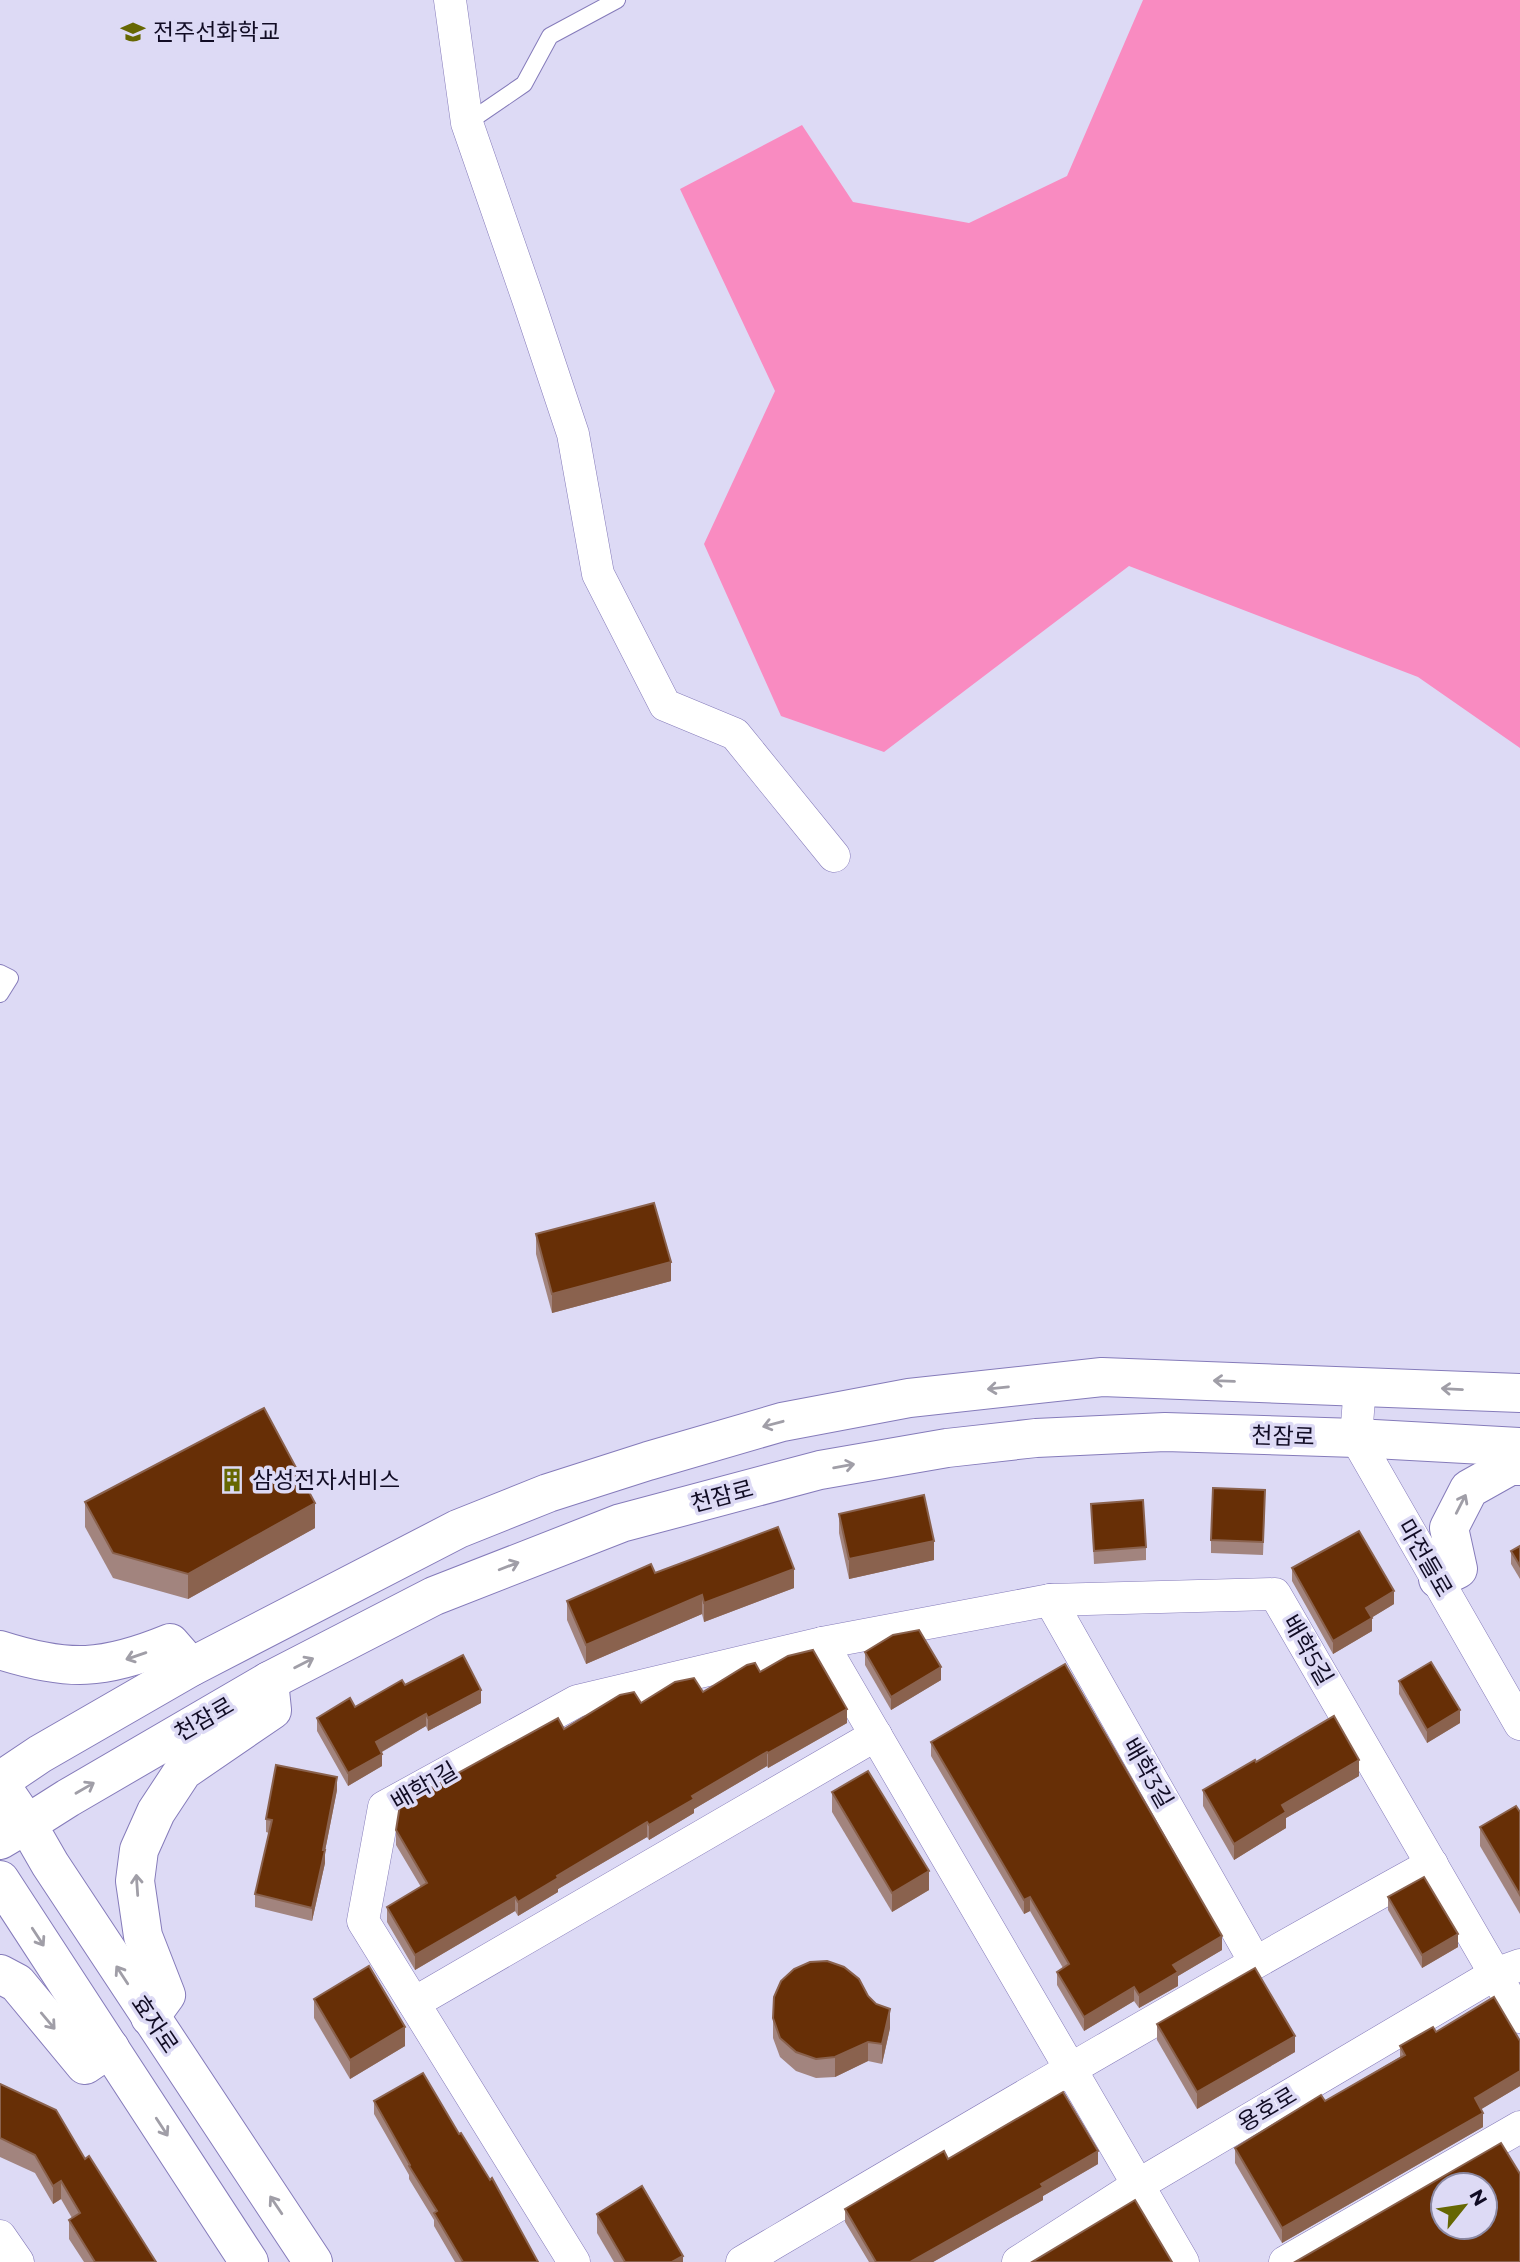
<svg xmlns="http://www.w3.org/2000/svg" width="1520" height="2262" viewBox="0 0 1520 2262" font-family="Montserrat,'Noto Sans KR',sans-serif">
	<style>
		.green { fill: #f98bc1 }
		.lines { fill: none; stroke-linecap: round; stroke-linejoin: round }
		.service-casing { stroke: #857bba; stroke-width: 18 }
		.minor-casing { stroke: #857bba; stroke-width: 33 }
		.tertiary-casing { stroke: #857bba; stroke-width: 40 }
		.secondary-casing { stroke: #857bba; stroke-width: 40 }
		.service { stroke: #fff; stroke-width: 16 }
		.minor { stroke: #fff; stroke-width: 32 }
		.tertiary { stroke: #fff; stroke-width: 38 }
		.secondary { stroke: #fff; stroke-width: 38 }
		.wall { fill: #a2847e }
		.shaded-wall { fill: #8a624e }
		.building { fill: #672f06; stroke: #8a624e; stroke-width: 2; fill-rule: evenodd }
		.oneway { stroke: #a09ea7 }
		.labels { text-anchor: middle; stroke-width: 7; stroke-linejoin: round; paint-order: stroke }
		.poi-label { font-size: 23px; fill: #110c24; stroke: #dddaf5; text-anchor: start }
		.street-label { font-size: 23px; fill: #110c24; stroke: #dddaf5 }
	</style>
	<rect width="100%" height="100%" fill="#dddaf5"/>
	<path class="green" d="M1143 0H1520V748L1418 677 1129 566 884 752 781 716 704 544 775 391 680 189 802 125 853 202 969 223 1067 176Z"/>
	<g class="lines">
		<g class="service-casing">
			<g id="service">
				<path d="M467 123 524 84 550 36 617 0"/>
				<path d="M0 973 10 978 0 994"/>
			</g>
		</g>
		<g class="minor-casing">
			<g id="minor">
				<path d="M450 0 467 123 529 302 573 434 598 574 665 705 735 734 834 856"/>
				<path d="M1360 1385 1356 1438 1520 1724"/>
				<path d="M1050 1600 1255 1962"/>
				<path d="M822 1643 1183 2262"/>
				<path d="M414 2003 876 1735"/>
				<path d="M0 2236 18 2262"/>
				<path d="M574 2262 363 1921 384 1807 577 1701 822 1643 1050 1600 1275 1594 1520 2017"/>
				<path d="M742 2262C971 2127 1199 1992 1432 1864"/>
				<path d="M1018 2262 1138 2185 1495 1974 1520 1965"/>
				<path d="M1285 2262 1520 2127"/>
			</g>
		</g>
		<g class="tertiary-casing">
			<g id="tertiary">
				<path d="M1438 1579 1458 1569 1449 1528 1469 1489 1510 1466H1520"/>
				<path d="M0 1781 40 1754 191 1667 458 1529 548 1493 648 1461 782 1422 909 1398 1102 1377 1520 1393"/>
				<path d="M0 1880 249 2262"/>
				<path d="M150 2017 166 1995 143 1936 135 1881 139 1850 156 1812 183 1771 272 1710 269 1681"/>
				<path d="M313 2262 50 1864 27 1824 68 1798 269 1681 434 1596 621 1523 820 1470 947 1448 1036 1438 1165 1432 1356 1438 1520 1447"/>
			</g>
		</g>
		<g class="secondary-casing">
			<g id="secondary">
				<path d="M0 1650C69 1672 104 1670 170 1643L191 1667"/>
				<path d="M0 1784 27 1824 0 1840"/>
				<path d="M0 1974 17 1983 85 2065 110 2048"/>
			</g>
		</g>
		<use href="#service" class="service"/>
		<use href="#minor" class="minor"/>
		<use href="#tertiary" class="tertiary"/>
		<use href="#secondary" class="secondary"/>
	</g>
	<g class="wall">
		<path d="M536 1234 671 1281 552 1313 536 1254Z"/>
		<path d="M85 1502 315 1528 188 1599 113 1578 85 1527Z"/>
		<path d="M1265 1503 1263 1555 1211 1553V1540Z"/>
		<path d="M1091 1504 1146 1547V1560L1094 1564Z"/>
		<path d="M839 1514 934 1560 849 1579 839 1533Z"/>
		<path d="M1520 1546V1579L1511 1564V1551Z"/>
		<path d="M1292 1568 1394 1604 1371 1618 1372 1631 1333 1654 1292 1581Z"/>
		<path d="M655 1573 794 1588 704 1622 702 1614 586 1664 567 1620V1601Z"/>
		<path d="M865 1652 941 1680 891 1710 865 1665Z"/>
		<path d="M760 1672 847 1723 768 1768 767 1766 694 1809V1813L649 1840 647 1837 558 1889V1892L518 1916 515 1911 415 1970 387 1922V1907L421 1887 396 1845V1830L564 1729 641 1703 703 1692Z"/>
		<path d="M1399 1681 1460 1723 1427 1743 1399 1694Z"/>
		<path d="M405 1685 481 1703 428 1731 426 1726 382 1752V1766L348 1786 317 1731V1718L355 1707Z"/>
		<path d="M931 1742 1222 1950 1178 1976V1986L1139 2008 1134 2001 1084 2031 1057 1985V1972L1063 1968 1030 1911 1024 1914 931 1756Z"/>
		<path d="M1256 1762 1359 1776 1286 1818V1828L1234 1860 1203 1806V1790Z"/>
		<path d="M337 1790 325 1851V1863L312 1921 255 1907V1894L269 1833 266 1832V1819Z"/>
		<path d="M832 1792 929 1890 892 1912 832 1812Z"/>
		<path d="M1520 1812V1914L1480 1846V1827Z"/>
		<path d="M1388 1897 1458 1947 1422 1968 1388 1910Z"/>
		<path d="M868 1996 890 2028 882 2064 868 2061 835 2077 816 2078 796 2071 780 2057 773 2038V2018Z"/>
		<path d="M314 1999 405 2046 350 2079 314 2018Z"/>
		<path d="M1157 2024 1295 2052 1197 2109 1157 2040Z"/>
		<path d="M1436 2032 1520 2041V2086L1481 2109 1483 2127 1282 2243 1235 2163V2148L1325 2101 1400 2057V2046Z"/>
		<path d="M0 2084 85 2159 156 2262H84L69 2239V2220L72 2218 61 2199 53 2204 35 2173 0 2157Z"/>
		<path d="M374 2101 459 2134 538 2262H455L434 2226V2220L409 2179V2175L374 2114Z"/>
		<path d="M948 2159 1098 2164 1043 2196V2200L933 2262H869L845 2222V2209Z"/>
		<path d="M597 2214 683 2262H614L597 2233Z"/>
	</g>
	<g class="shaded-wall">
		<path d="M671 1262V1281L552 1313V1294Z"/>
		<path d="M315 1503V1528L188 1599V1574Z"/>
		<path d="M934 1541V1560L849 1579V1559Z"/>
		<path d="M794 1569V1588L704 1622V1603Z"/>
		<path d="M1394 1591V1604L1366 1621V1608Z"/>
		<path d="M702 1595V1614L586 1664V1645Z"/>
		<path d="M1372 1618V1631L1333 1654V1641Z"/>
		<path d="M941 1667V1680L891 1710V1697Z"/>
		<path d="M481 1690V1703L428 1731V1718Z"/>
		<path d="M847 1709V1723L768 1768V1753Z"/>
		<path d="M1460 1710V1723L1427 1743V1730Z"/>
		<path d="M426 1714V1726L376 1755V1742Z"/>
		<path d="M767 1752V1766L694 1809V1813L649 1840V1825L692 1796Z"/>
		<path d="M382 1754V1766L348 1786V1773Z"/>
		<path d="M1359 1760V1776L1286 1818V1828L1234 1860V1844L1282 1805Z"/>
		<path d="M337 1777V1790L325 1851V1863L312 1921V1908Z"/>
		<path d="M647 1822V1837L558 1889V1892L518 1916V1902L557 1876Z"/>
		<path d="M929 1871V1890L892 1912V1893Z"/>
		<path d="M515 1897V1911L415 1970V1955Z"/>
		<path d="M1030 1897V1911L1024 1914V1900Z"/>
		<path d="M1458 1934V1947L1422 1968V1955Z"/>
		<path d="M1222 1936V1950L1178 1976V1986L1139 2008V1995L1173 1965Z"/>
		<path d="M1134 1987V2001L1084 2031V2017Z"/>
		<path d="M890 2009V2028L882 2064V2044Z"/>
		<path d="M405 2027V2046L350 2079V2060Z"/>
		<path d="M1295 2036V2052L1197 2109V2092Z"/>
		<path d="M868 2042V2061L835 2077V2057Z"/>
		<path d="M1520 2071V2086L1475 2113V2098Z"/>
		<path d="M1483 2113V2127L1282 2243V2228Z"/>
		<path d="M1098 2151V2164L1043 2196V2200L933 2262H910Z"/>
		<path d="M61 2181V2199L53 2204V2186Z"/>
		<path d="M683 2256V2262H672Z"/>
	</g>
	<g class="building">
		<path d="M654 1203 671 1262 552 1294 536 1234Z"/>
		<path d="M264 1408 315 1503 188 1574 113 1553 85 1502Z"/>
		<path d="M1213 1488 1265 1490 1263 1542 1211 1540Z"/>
		<path d="M924 1495 934 1541 849 1559 839 1514Z"/>
		<path d="M1143 1500 1146 1547 1094 1551 1091 1504Z"/>
		<path d="M778 1527 794 1569 704 1603 702 1595 586 1645 567 1601 651 1564 655 1573Z"/>
		<path d="M1359 1531 1394 1591 1366 1608 1372 1618 1333 1641 1292 1568Z"/>
		<path d="M1520 1546V1566L1511 1551Z"/>
		<path d="M919 1630 941 1667 891 1697 865 1652 893 1635Z"/>
		<path d="M813 1650 847 1709 768 1753 767 1752 692 1796 694 1799 649 1825 647 1822 557 1876 558 1878 518 1902 515 1897 415 1955 387 1907 427 1883 396 1830 400 1805 558 1718 564 1729 620 1695 634 1692 641 1703 675 1682 694 1678 703 1692 747 1665 755 1663 760 1672 788 1656Z"/>
		<path d="M463 1655 481 1690 428 1718 426 1714 376 1742 382 1754 348 1773 317 1718 350 1698 355 1707 402 1680 405 1685Z"/>
		<path d="M1431 1662 1460 1710 1427 1730 1399 1681Z"/>
		<path d="M1065 1664 1222 1936 1173 1965 1178 1972 1139 1995 1134 1987 1084 2017 1057 1972 1069 1964 1030 1897 1024 1900 931 1742Z"/>
		<path d="M1334 1716 1359 1760 1282 1805 1286 1812 1234 1844 1203 1790 1255 1760 1256 1762Z"/>
		<path d="M276 1765 337 1777 323 1850H325L312 1908 255 1894 272 1820 266 1819Z"/>
		<path d="M868 1771 929 1871 892 1893 832 1792Z"/>
		<path d="M1516 1806 1520 1812V1895L1480 1827Z"/>
		<path d="M1424 1877 1458 1934 1422 1955 1388 1897Z"/>
		<path d="M827 1961 844 1967 859 1979 868 1996 876 2004 890 2009 882 2044 868 2042 835 2057 816 2059 796 2052 780 2038 773 2018 774 1997 781 1981 794 1969 810 1962Z"/>
		<path d="M369 1966 405 2027 350 2060 314 1999Z"/>
		<path d="M1255 1968 1295 2036 1197 2092 1157 2024Z"/>
		<path d="M1494 1997 1520 2041V2071L1475 2098 1483 2113 1282 2228 1235 2148 1321 2095 1325 2101 1405 2055 1400 2046 1433 2027 1436 2032Z"/>
		<path d="M423 2073 459 2134 461 2133 490 2180 492 2178 538 2262H463L434 2213 437 2211 409 2166 410 2165 374 2101Z"/>
		<path d="M0 2084 56 2110 85 2159 89 2156 156 2262H95L69 2220 80 2213 61 2181 53 2186 35 2155 0 2138Z"/>
		<path d="M1063 2092 1098 2151 1041 2184 1043 2187 910 2262H876L845 2209 944 2151 948 2159Z"/>
		<path d="M1501 2143 1520 2174V2262H1295ZM1443 2185H1485V2227H1443Z"/>
		<path d="M642 2186 683 2256 672 2262H625L597 2214Z"/>
		<path d="M1135 2200 1172 2262H1032Z"/>
	</g>
	<defs><path id="oneway-shaft" d="M-6 0H5M1.5-3L5.5 0L1.5 3" fill="none" stroke-width="1.6" stroke-linecap="round" stroke-linejoin="round" transform="scale(1.75)"/></defs>
	<g class="oneway">
		<use href="#oneway-shaft" transform="translate(1224 1381) rotate(-178)"/>
		<use href="#oneway-shaft" transform="translate(998 1388) rotate(174)"/>
		<use href="#oneway-shaft" transform="translate(1452 1389) rotate(-177)"/>
		<use href="#oneway-shaft" transform="translate(773 1424) rotate(165)"/>
		<use href="#oneway-shaft" transform="translate(844 1466) rotate(-10)"/>
		<use href="#oneway-shaft" transform="translate(1461 1504) rotate(-63)"/>
		<use href="#oneway-shaft" transform="translate(509 1566) rotate(-21)"/>
		<use href="#oneway-shaft" transform="translate(136 1656) rotate(161)"/>
		<use href="#oneway-shaft" transform="translate(304 1663) rotate(-27)"/>
		<use href="#oneway-shaft" transform="translate(85 1788) rotate(-30)"/>
		<use href="#oneway-shaft" transform="translate(137 1885) rotate(-94)"/>
		<use href="#oneway-shaft" transform="translate(38 1937) rotate(57)"/>
		<use href="#oneway-shaft" transform="translate(122 1975) rotate(-123)"/>
		<use href="#oneway-shaft" transform="translate(48 2021) rotate(50)"/>
		<use href="#oneway-shaft" transform="translate(162 2127) rotate(57)"/>
		<use href="#oneway-shaft" transform="translate(276 2205) rotate(-124)"/>
	</g>
	<defs>
		<g id="school-bare" transform="scale(1.89)"><path d="M0-5L7-2L0 1L-7-2ZM-4 1L0 2.5L4 1V4Q0 6-4 4Z" fill="#666702" stroke="#dddaf5" stroke-width="2.5" paint-order="stroke"/></g>
		<g id="building-bare" transform="scale(1.89)"><path d="M-4-6H4V6H1V3H-1V6H-4ZM-2.5-4.3h1.7v1.8h-1.7ZM.8-4.3h1.7v1.8H.8ZM-2.5-1h1.7V.8h-1.7ZM.8-1h1.7V.8H.8Z" fill="#666702" stroke="#dddaf5" stroke-width="2.5" paint-order="stroke"/></g>
	</defs>
	<g fill-rule="evenodd">
		<use href="#school-bare" x="133" y="32"/>
		<use href="#building-bare" x="232" y="1480"/>
	</g>
	<g class="labels">
		<g class="poi-label">
			<text x="153" y="40">전주선화학교</text>
			<text x="252" y="1488">삼성전자서비스</text>
		</g>
		<g class="street-label">
			<text transform="translate(1283 1436) rotate(2)" y="8">천잠로</text>
			<text transform="translate(722 1496) rotate(-15)" y="8">천잠로</text>
			<text transform="translate(1425 1558) rotate(60)" y="8">마전들로</text>
			<text transform="translate(1308 1650) rotate(60)" y="8">배학5길</text>
			<text transform="translate(204 1719) rotate(-30)" y="8">천잠로</text>
			<text transform="translate(1148 1773) rotate(60)" y="8">배학3길</text>
			<text transform="translate(424 1786) rotate(-30)" y="8">배학1길</text>
			<text transform="translate(155 2024) rotate(56)" y="8">효자로</text>
			<text transform="translate(1267 2109) rotate(-31)" y="8">용호로</text>
		</g>
	</g>
	<g transform="translate(1464 2206) rotate(60)"><circle r="33" fill="#dddaf5" stroke="#8b88a1" stroke-width="2"/>
	<path d="M0-5L12 26L0 18L-12 26Z" fill="#666702"/>
	<text y="-10" font-size="19" font-weight="bold" text-anchor="middle" fill="#110c24">N</text>
	</g>
</svg>
